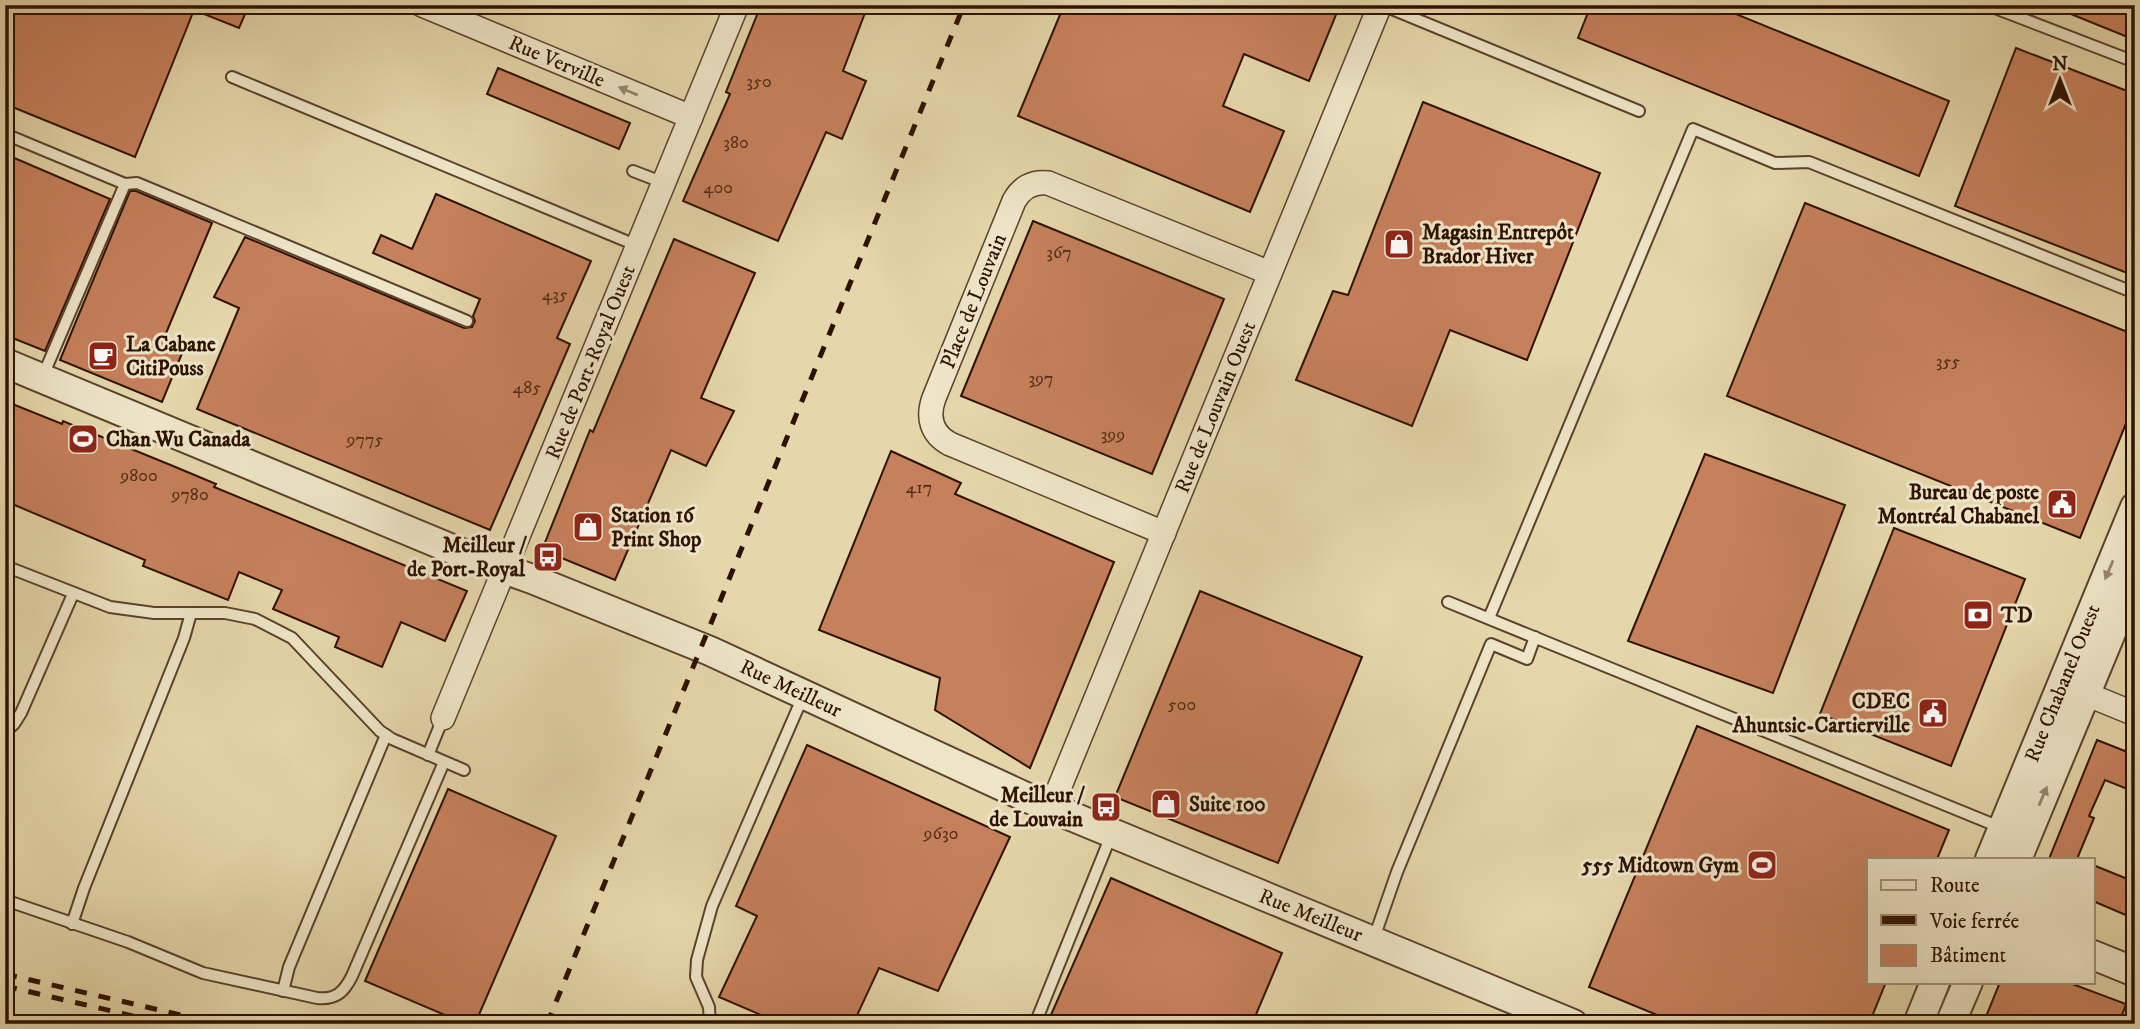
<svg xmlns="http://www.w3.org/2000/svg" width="2140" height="1029" viewBox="0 0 2140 1029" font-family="'IM FELL DW Pica',serif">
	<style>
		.building { fill: #c6805c; stroke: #2d1102; stroke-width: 2 }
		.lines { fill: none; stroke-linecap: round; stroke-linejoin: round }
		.service-casing { stroke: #5b422c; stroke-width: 14 }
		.minor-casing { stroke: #5b422c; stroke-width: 26 }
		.tertiary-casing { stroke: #5b422c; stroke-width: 32 }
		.service { stroke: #eee5c8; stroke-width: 10 }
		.minor { stroke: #eee5c8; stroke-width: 23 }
		.tertiary { stroke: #eee5c8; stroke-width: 28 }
		.rail { stroke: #2d1102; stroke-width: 5; stroke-dasharray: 12 12; stroke-linecap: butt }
		.oneway { fill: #97866f }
		.labels { text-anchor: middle; stroke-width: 6; stroke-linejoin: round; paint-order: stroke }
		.number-label { font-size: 18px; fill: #532d18 }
		.street-label { font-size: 21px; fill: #2d1102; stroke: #eee5c8 }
		.poi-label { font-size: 21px; font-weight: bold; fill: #2d1102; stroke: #eee5c8; text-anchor: start }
	</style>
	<rect width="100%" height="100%" fill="#e5d7ab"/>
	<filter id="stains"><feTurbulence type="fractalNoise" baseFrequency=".00286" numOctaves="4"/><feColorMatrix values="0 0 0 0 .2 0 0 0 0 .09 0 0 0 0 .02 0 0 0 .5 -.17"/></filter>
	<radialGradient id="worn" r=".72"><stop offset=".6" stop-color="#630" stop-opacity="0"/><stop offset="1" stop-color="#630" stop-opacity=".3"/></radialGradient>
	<g class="building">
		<path d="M5 5H249L239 28 194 10 135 157 5 104Z"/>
		<path d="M761 5H868L843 71 866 81 842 139 826 132 778 241 683 201 730 94 726 92Z"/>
		<path d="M1064 5H1340L1309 81 1244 54 1223 106 1284 131 1250 212 1018 116Z"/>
		<path d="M1591 5H1714L1949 101 1919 176 1578 38Z"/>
		<path d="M2051 5H2135V40L2051 6Z"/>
		<path d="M2016 48 2135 94V276L1955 206Z"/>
		<path d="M498 68 630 123 619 149 487 94Z"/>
		<path d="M1423 102 1600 173 1527 360 1450 330 1412 426 1296 380 1333 291 1348 295Z"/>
		<path d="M5 154 110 199 45 351 5 335Z"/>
		<path d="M130 191H136L212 223 164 338 185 346 162 402 60 360Z"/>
		<path d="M436 194 591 261 557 338 570 344 490 530 197 409 239 308 214 297 245 237 464 328 472 327 475 321 473 316 480 299 373 253 381 235 412 249Z"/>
		<path d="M1805 203 2135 335V401L2080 538 1727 396Z"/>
		<path d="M1033 221 1224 299 1152 474 961 396Z"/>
		<path d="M674 239 755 273 701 398 734 411 706 466 671 450 615 580 542 550 590 430 593 432Z"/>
		<path d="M5 401 62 424 63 421 173 466 216 484 214 487 467 591 445 641 401 622 382 667 335 647 339 637 273 609 282 590 239 572 228 600 143 566 145 560 5 501Z"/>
		<path d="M891 451 961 483 955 494 1114 562 1030 768 935 710 940 678 819 630Z"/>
		<path d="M1705 454 1845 505 1773 693 1628 641Z"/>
		<path d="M1894 528 2025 579 1951 766 1820 714Z"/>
		<path d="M1200 591 1362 657 1278 863 1115 797Z"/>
		<path d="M1697 726 1949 830 1937 859H1869V982H1886L1869 1024H1679L1589 987Z"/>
		<path d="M2097 740 2135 755V792L2105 780 2089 816 2094 818 2077 859H2049Z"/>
		<path d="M807 745 1010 837 938 991 879 968 853 1024H782L719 997 757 916 736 906Z"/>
		<path d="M448 789 556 836 475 1024H466L365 981Z"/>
		<path d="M2093 865 2135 882V919L2093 901Z"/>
		<path d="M1111 878 1282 953 1252 1024H1047Z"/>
		<path d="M2000 982H2067L2126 1004 2119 1024H1983Z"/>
	</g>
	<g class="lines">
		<g class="service-casing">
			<g id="service">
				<path d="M1382 5 1639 111"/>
				<path d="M1995 5V8L2135 62"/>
				<path d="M232 77 638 246"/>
				<path d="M5 134 125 184 42 378"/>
				<path d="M633 171 664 183"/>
				<path d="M125 184 137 183 467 321"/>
				<path d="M5 566 110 607 154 613H225L255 619 292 638 380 731 392 739 464 770"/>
				<path d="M1448 602 2002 828"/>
				<path d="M1489 618 1693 129 1775 163 1809 162 2135 293"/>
				<path d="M5 732 14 724 21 713 73 594"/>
				<path d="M428 755 443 718"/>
				<path d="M5 900 128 942 203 973 317 998C336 1000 344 992 352 976L444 762"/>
				<path d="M72 924 84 888 184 638 191 613"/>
				<path d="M1373 941 1397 872 1491 644 1527 659 1535 637"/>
				<path d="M283 991 289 967 386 735"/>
				<path d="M710 1024 709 1007 696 977 697 960 712 906 804 694"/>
				<path d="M1035 1024 1112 833"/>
			</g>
		</g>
		<g class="minor-casing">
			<g id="minor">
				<path d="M422 5 691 117"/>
				<path d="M1164 533 950 444C931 434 927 417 934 398L1014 201C1021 188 1032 181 1048 183L1270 273"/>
				<path d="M2086 694 2135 714"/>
				<path d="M443 718 737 5"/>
				<path d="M1051 808 1380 5"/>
			</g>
		</g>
		<g class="tertiary-casing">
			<g id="tertiary">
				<path d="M5 363 476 559 532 579 710 651 1030 799 1573 1024"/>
				<path d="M1990 859 2135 507"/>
				<path d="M2017 859 2135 575"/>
				<path d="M2093 955 2135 972"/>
				<path d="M1918 1024 1935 982"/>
				<path d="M1950 1024 1968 982"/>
			</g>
		</g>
		<use href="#service" class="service"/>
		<use href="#minor" class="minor"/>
		<use href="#tertiary" class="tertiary"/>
		<g class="rail">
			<path d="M5 974 219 1024"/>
			<path d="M5 986 167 1024"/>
			<path d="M547 1024 964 5"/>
		</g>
	</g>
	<defs><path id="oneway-solid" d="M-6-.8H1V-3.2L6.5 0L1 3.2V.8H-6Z" transform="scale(1.75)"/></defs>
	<g class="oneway">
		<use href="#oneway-solid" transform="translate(628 91) rotate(-157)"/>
		<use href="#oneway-solid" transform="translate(2109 570) rotate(113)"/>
		<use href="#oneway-solid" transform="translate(2043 796) rotate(-67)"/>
	</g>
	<defs>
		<g id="shop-square" transform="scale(1.575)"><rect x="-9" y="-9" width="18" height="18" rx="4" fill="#8f2418" stroke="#eee5c8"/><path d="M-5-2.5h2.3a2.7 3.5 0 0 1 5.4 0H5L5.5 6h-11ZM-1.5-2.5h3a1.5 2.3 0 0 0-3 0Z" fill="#fff"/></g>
		<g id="cafe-square" transform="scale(1.575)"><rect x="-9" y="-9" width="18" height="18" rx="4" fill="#8f2418" stroke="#eee5c8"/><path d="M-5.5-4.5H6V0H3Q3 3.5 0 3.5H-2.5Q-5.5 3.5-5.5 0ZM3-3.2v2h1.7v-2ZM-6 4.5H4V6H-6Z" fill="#fff"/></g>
		<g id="stadium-square" transform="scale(1.575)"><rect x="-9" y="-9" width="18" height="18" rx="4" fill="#8f2418" stroke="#eee5c8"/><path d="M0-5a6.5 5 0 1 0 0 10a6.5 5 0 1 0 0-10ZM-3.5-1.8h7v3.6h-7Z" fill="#fff"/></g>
		<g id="civic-square" transform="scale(1.575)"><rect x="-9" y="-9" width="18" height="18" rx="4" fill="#8f2418" stroke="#eee5c8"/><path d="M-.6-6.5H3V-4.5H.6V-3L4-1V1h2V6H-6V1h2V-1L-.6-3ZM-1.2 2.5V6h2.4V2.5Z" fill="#fff"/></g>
		<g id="bus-square" transform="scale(1.575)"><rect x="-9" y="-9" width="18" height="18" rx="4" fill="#8f2418" stroke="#eee5c8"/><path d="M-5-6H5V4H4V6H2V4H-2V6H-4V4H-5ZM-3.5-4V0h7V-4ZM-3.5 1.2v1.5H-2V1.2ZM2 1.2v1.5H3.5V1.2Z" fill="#fff"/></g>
		<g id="bank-square" transform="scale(1.575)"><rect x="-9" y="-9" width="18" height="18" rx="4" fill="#8f2418" stroke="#eee5c8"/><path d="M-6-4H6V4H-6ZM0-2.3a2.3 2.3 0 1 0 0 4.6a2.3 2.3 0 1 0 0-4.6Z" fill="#fff"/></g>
	</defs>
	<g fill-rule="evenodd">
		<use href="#shop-square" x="1399" y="244"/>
		<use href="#cafe-square" x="103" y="356"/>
		<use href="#stadium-square" x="83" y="439"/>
		<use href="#civic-square" x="2062" y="504"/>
		<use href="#shop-square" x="588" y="527"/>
		<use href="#bus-square" x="548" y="557"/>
		<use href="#bank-square" x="1978" y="615"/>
		<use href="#civic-square" x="1933" y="713"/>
		<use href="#shop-square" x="1166" y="804"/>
		<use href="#bus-square" x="1106" y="807"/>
		<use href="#stadium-square" x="1762" y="865"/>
	</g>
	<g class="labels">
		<g class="number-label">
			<text x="759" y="87">350</text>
			<text x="736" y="148">380</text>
			<text x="718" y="193">400</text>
			<text x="1059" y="258">367</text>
			<text x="555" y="300">435</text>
			<text x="1948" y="367">355</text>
			<text x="1041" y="384">397</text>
			<text x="527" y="393">485</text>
			<text x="1113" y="440">399</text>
			<text x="365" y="445">9775</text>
			<text x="139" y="481">9800</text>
			<text x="919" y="493">417</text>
			<text x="190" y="500">9780</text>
			<text x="1182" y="710">500</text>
			<text x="941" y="839">9630</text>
		</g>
		<g class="street-label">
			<text transform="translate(557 61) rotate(23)" y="7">Rue Verville</text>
			<text transform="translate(973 301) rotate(-68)" y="7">Place de Louvain</text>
			<text transform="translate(590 362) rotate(-68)" y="7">Rue de Port-Royal Ouest</text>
			<text transform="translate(1215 407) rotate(-68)" y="7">Rue de Louvain Ouest</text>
			<text transform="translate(2062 683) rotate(-68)" y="7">Rue Chabanel Ouest</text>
			<text transform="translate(791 688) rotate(25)" y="7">Rue Meilleur</text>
			<text transform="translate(1311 915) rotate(22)" y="7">Rue Meilleur</text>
		</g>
		<g class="poi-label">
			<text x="1422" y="239">Magasin Entrepôt<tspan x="1422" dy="24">Brador Hiver</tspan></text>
			<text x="126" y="351">La Cabane<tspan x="126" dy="24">CitiPouss</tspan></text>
			<text x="106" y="446">Chan Wu Canada</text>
			<text x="2039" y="499" text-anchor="end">Bureau de poste<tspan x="2039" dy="24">Montréal Chabanel</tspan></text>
			<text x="611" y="522">Station 16<tspan x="611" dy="24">Print Shop</tspan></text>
			<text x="525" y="552" text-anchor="end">Meilleur /<tspan x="525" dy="24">de Port-Royal</tspan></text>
			<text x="2001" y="622">TD</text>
			<text x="1910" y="708" text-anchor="end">CDEC<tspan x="1910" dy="24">Ahuntsic-Cartierville</tspan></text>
			<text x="1083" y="802" text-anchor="end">Meilleur /<tspan x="1083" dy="24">de Louvain</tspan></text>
			<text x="1189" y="811">Suite 100</text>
			<text x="1739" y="872" text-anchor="end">555 Midtown Gym</text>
		</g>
	</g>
	<rect width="2140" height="1029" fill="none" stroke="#e5d7ab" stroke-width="28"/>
	<rect x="7" y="7" width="2126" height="1015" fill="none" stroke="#2d1102" stroke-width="3.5"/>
	<rect x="14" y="14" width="2112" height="1001" fill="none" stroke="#2d1102" stroke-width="2"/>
	<rect x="1867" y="858" width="228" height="126" fill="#eee5c8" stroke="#a19079" stroke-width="2"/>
	<rect x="1881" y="880" width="35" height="10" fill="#eee5c8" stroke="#a19079" stroke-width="2"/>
	<text x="1930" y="892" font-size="21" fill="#2d1102">Route</text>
	<rect x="1881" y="915" width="35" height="10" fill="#2d1102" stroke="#a19079" stroke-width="2"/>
	<text x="1930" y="928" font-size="21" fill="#2d1102">Voie ferrée</text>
	<rect x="1881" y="945" width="35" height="21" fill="#c6805c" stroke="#a19079" stroke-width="2"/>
	<text x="1930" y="962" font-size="21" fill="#2d1102">Bâtiment</text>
	<g transform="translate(2060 80)" stroke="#eee5c8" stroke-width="5" paint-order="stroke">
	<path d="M0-5L12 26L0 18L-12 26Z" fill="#2d1102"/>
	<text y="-10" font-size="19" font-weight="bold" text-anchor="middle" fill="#2d1102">N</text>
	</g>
	<rect width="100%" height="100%" filter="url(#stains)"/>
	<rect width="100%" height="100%" fill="url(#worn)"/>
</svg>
